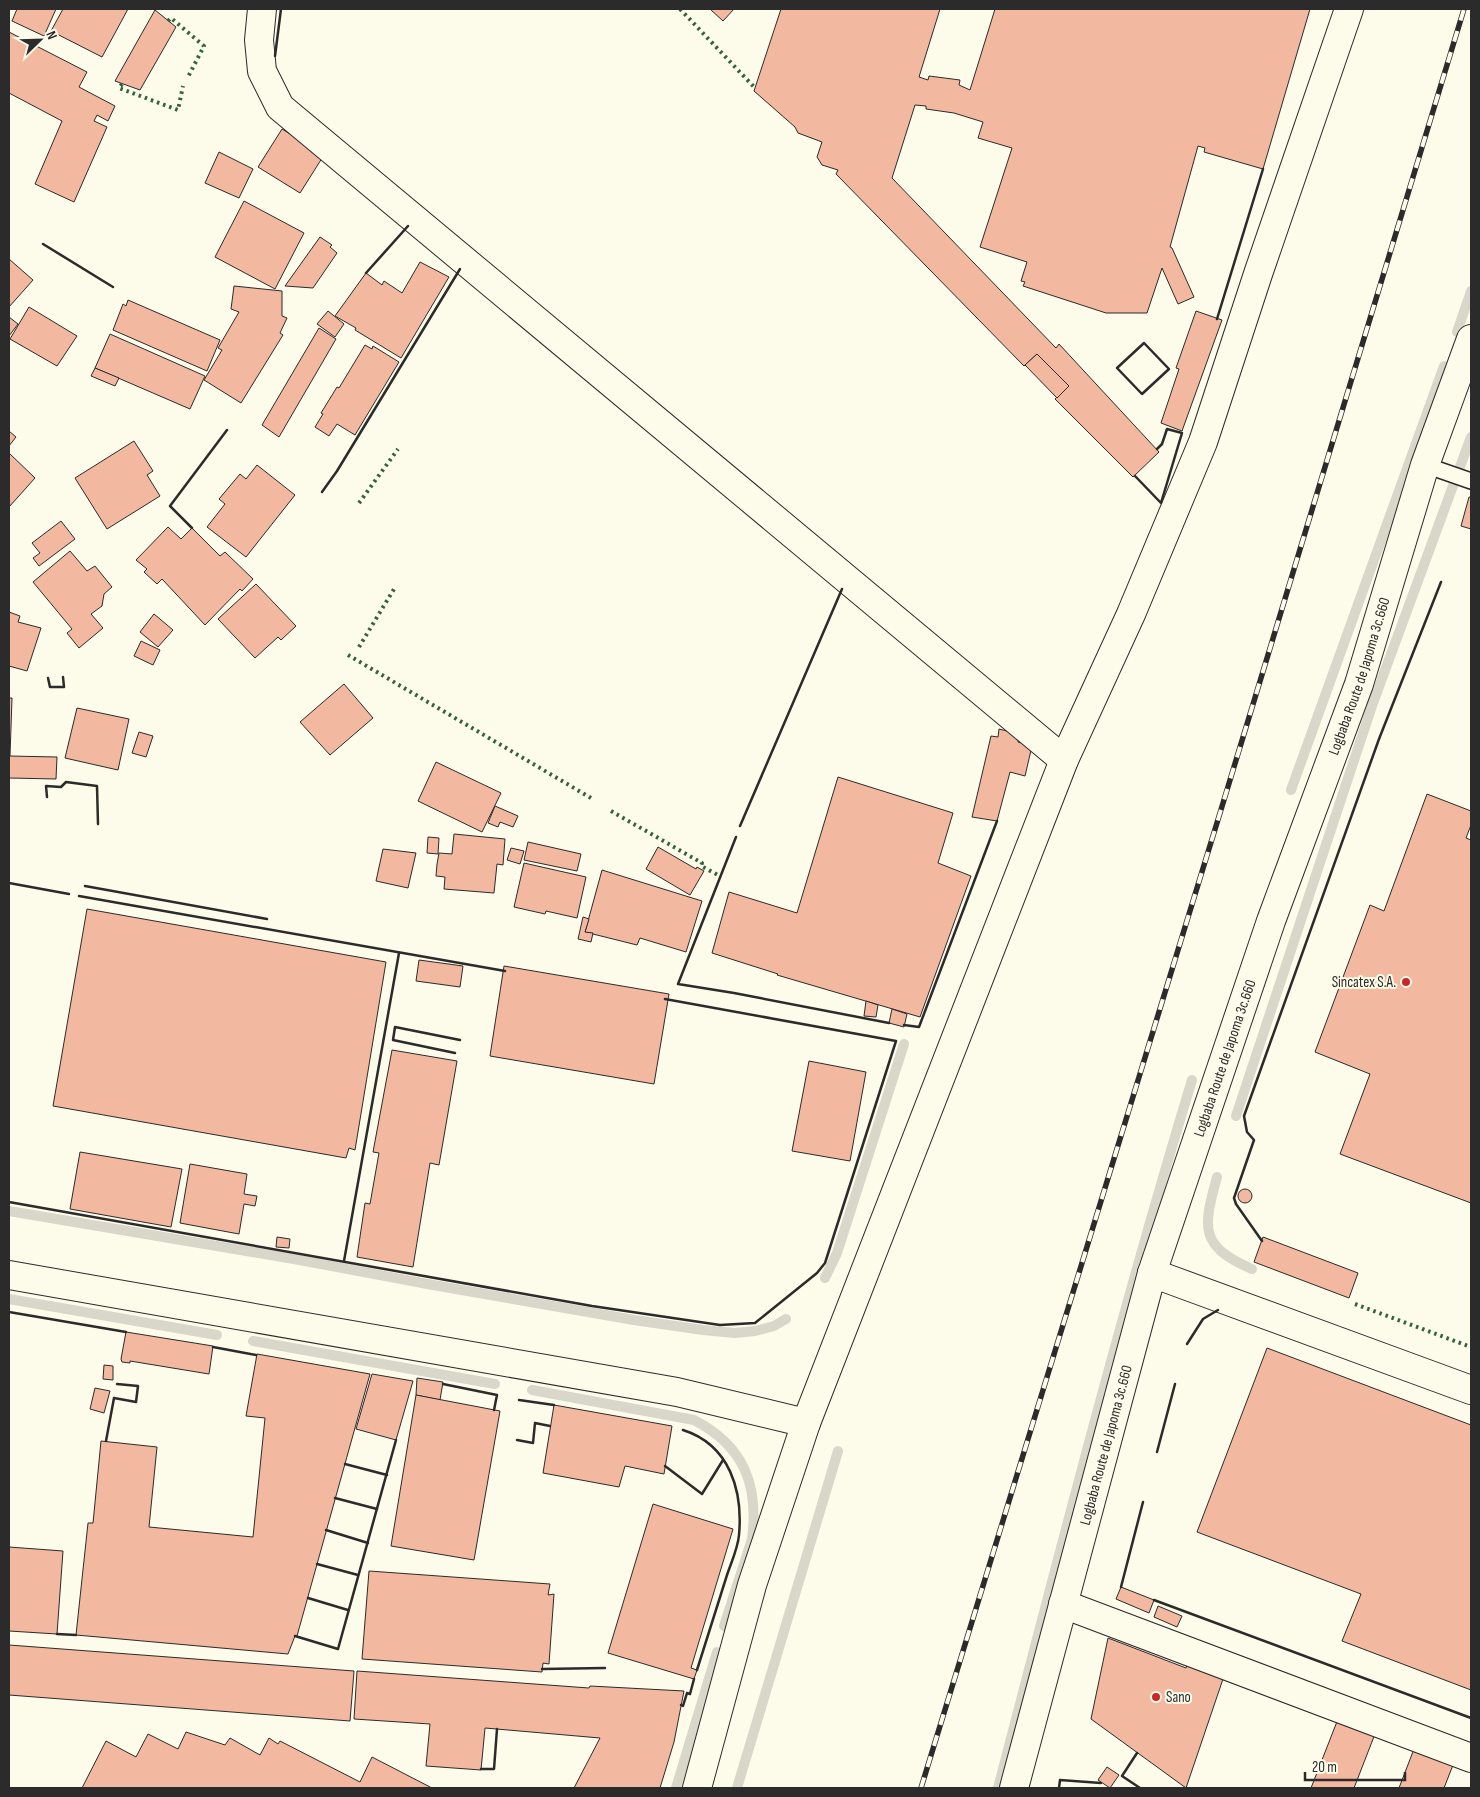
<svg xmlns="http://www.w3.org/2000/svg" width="1480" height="1797" viewBox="0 0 1480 1797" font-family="'Sofia Sans Condensed',sans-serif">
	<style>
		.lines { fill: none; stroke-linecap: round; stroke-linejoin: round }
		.stream { stroke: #d8d7c9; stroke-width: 10 }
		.building { fill: #f2b8a0; stroke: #2b2b2b }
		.service-casing { stroke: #2b2b2b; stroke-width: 18 }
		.minor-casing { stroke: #2b2b2b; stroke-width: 30 }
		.tertiary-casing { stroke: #2b2b2b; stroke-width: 30 }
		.primary-casing { stroke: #2b2b2b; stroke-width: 30 }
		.service { stroke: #fdfbea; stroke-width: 15 }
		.minor { stroke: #fdfbea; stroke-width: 28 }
		.tertiary { stroke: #fdfbea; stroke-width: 28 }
		.primary { stroke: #fdfbea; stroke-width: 28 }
		.rail-casing { stroke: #2b2b2b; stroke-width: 5.5 }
		.rail { stroke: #fdfbea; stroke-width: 4; stroke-dasharray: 11; stroke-linecap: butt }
		.hedge { stroke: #34623c; stroke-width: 4; stroke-dasharray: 2.5 4; stroke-linecap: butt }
		.wall { stroke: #2b2b2b; stroke-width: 2.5 }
		.poi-dot { fill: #c62828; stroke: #fdfbea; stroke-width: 2 }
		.labels { text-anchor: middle; stroke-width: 4; stroke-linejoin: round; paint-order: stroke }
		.street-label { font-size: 15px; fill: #2b2b2b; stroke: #fdfbea }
		.poi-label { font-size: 15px; fill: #2b2b2b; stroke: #fdfbea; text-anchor: end }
	</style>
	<rect width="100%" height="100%" fill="#fdfbea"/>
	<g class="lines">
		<g class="stream">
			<path d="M1457 332 1471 291"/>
			<path d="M1291 790 1444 366"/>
			<path d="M1236 1116 1373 703 1471 437"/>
			<path d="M1217 1177C1203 1228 1199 1246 1252 1269"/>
			<path d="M9 1211 294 1259 433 1285 634 1320 703 1330 735 1333 755 1331 774 1326 786 1319"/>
			<path d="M825 1278 837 1253 904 1044"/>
			<path d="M9 1299 217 1335"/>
			<path d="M253 1341 495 1384"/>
			<path d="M532 1390 694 1420C744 1446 759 1485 752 1539L724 1626"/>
			<path d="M676 1788 717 1652"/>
			<path d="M737 1788 838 1451"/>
			<path d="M998 1788C1060 1551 1121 1314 1192 1080"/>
		</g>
	</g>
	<g class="building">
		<path d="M17 9H56L44 36 12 21Z"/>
		<path d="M63 9H128L102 57 51 31Z"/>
		<path d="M710 9H734L723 21Z"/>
		<path d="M781 9H940L919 77 928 80 929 76 960 80 959 85 970 90 995 9H1310L1263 169 1204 152 1205 148 1198 146 1170 247 1172 248 1194 297 1178 304 1162 268 1147 313H1106L1023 286 1025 282 1021 281 1027 262 980 247 1012 148 978 138 983 122 954 113 926 109V106L915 105 892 178 1056 348 1059 344 1159 452 1133 477 1055 399 1069 386 1037 354 1024 366 836 174 838 170 822 165 817 157 822 142 798 133 795 127 754 91Z"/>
		<path d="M155 10 176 27 140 90 115 81Z"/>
		<path d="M9 32 87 72 79 87 115 106 108 121 97 115 94 121 107 127 74 202 35 184 62 121 9 93Z"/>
		<path d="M282 129 324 155 300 193 258 167Z"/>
		<path d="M219 152 253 169 239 198 205 183Z"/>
		<path d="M244 201 304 233 275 289 215 257Z"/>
		<path d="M320 237 332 245 330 247 337 253 313 288 285 286Z"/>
		<path d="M9 259 33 280 9 307Z"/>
		<path d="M420 262 449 277 401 358 355 330 356 328 335 316 366 273 382 285 384 281 402 293Z"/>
		<path d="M234 286 282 291V316L287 318 280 333 283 335 241 403 204 380 222 350 218 348 239 312 231 309Z"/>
		<path d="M128 300 220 340 207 371 113 330 123 304 126 306Z"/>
		<path d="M29 307 77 336 57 366 10 339Z"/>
		<path d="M328 311 344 324 335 337 317 324Z"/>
		<path d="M1196 311 1222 320 1182 431 1161 423 1179 369 1176 368Z"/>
		<path d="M9 317 18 324 9 336Z"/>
		<path d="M319 328 336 339 279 437 262 425Z"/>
		<path d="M110 334 205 376 190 409 95 368Z"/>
		<path d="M365 345 372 349 373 346 399 362 355 435 337 424 329 436 315 427 323 414 321 413 337 387 339 388Z"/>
		<path d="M1037 354 1069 386 1057 398 1025 365Z"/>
		<path d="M95 368 119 378 115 386 91 376Z"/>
		<path d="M9 431 16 437 9 446Z"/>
		<path d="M134 441 153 471 147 475 160 496 107 529 75 478Z"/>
		<path d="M9 453 35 478 9 507Z"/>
		<path d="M257 465 295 495 246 557 207 527 225 504 219 499 240 474 246 479Z"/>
		<path d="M1469 497H1471V529L1461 526Z"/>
		<path d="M61 521 75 539 39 566 33 558 40 553 32 543Z"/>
		<path d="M168 527 181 539 192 528 220 556 225 552 253 579 242 591 240 589 205 625 162 579 157 584 144 572 147 569 136 560Z"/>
		<path d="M70 551 87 571 95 566 112 587 104 594 102 606 91 614 103 628 79 648 67 633 72 629 33 582Z"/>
		<path d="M256 584 296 626 281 640 278 637 255 658 218 619Z"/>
		<path d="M9 612 20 616 18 622 41 628 27 671 9 666Z"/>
		<path d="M154 614 173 630 158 647 140 632Z"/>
		<path d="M141 641 160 650 153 665 134 656Z"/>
		<path d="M344 684 373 718 330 755 300 722Z"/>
		<path d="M9 698H12L10 756 57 757 56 779 9 778Z"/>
		<path d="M77 708 129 719 118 770 65 758Z"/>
		<path d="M999 729 1019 734 1018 742 1032 746 1025 776 1010 772 997 821 972 817 991 736 998 737Z"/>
		<path d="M139 732 153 736 146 757 132 753Z"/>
		<path d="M436 762 501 793 482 832 418 801Z"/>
		<path d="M838 777 953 813 938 863 971 876 920 1017 777 975 778 974 712 953 729 892 797 913Z"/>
		<path d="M1427 794 1471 811V825L1466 838 1471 840V1203L1340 1154 1370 1074 1315 1052 1370 905 1384 911Z"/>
		<path d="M495 806 518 816 513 827 500 822 498 827 488 823Z"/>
		<path d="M454 834 505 839 503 865 497 864 494 893 444 889 445 877 436 876 437 864 439 853 452 854Z"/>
		<path d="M428 837 439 838 438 854 427 853Z"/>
		<path d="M528 842 581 854 577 871 524 860Z"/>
		<path d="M658 847 696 869 697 867 704 871 690 895 646 869Z"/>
		<path d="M511 848 524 851 520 864 507 860Z"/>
		<path d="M383 849 416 853 408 888 376 881Z"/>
		<path d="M524 863 586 877 577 918 546 911 545 914 514 907Z"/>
		<path d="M602 870 702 901 686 952 640 938 637 945 585 932Z"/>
		<path d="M87 909 386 962 355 1150 349 1148 346 1158 53 1106Z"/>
		<path d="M583 917 589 919 585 932 593 933 591 942 578 939Z"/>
		<path d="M419 960 463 966 460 987 416 981Z"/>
		<path d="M504 966 669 994 654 1084 490 1056Z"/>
		<path d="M866 1001 878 1005 876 1017 864 1016Z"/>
		<path d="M892 1009 907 1014 904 1027 889 1023Z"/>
		<path d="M392 1050 457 1061 439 1165 430 1163 413 1267 357 1257 365 1203 370 1204 379 1153 373 1152Z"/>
		<path d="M809 1061 866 1072 850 1161 792 1151Z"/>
		<path d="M80 1152 182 1169 171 1227 70 1209Z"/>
		<path d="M190 1164 247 1174 244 1194 257 1196 255 1206 244 1204 239 1234 180 1223Z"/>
		<circle cx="1245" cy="1196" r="7"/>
		<path d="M277 1237 290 1239 289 1248 276 1247Z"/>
		<path d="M1263 1237 1358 1273 1349 1298 1254 1262Z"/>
		<path d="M126 1332 213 1346 209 1374 130 1361V1363L122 1362 121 1359Z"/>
		<path d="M1267 1348 1471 1425V1690L1342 1641 1361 1594 1197 1532Z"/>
		<path d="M257 1354 370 1374 297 1636H295L288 1654 76 1635 88 1523H93L101 1441 157 1447 149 1527 253 1537 265 1418 246 1416Z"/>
		<path d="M104 1365 113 1366V1380L103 1379Z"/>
		<path d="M372 1374 413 1381 396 1440 356 1429Z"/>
		<path d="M417 1378 443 1382 440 1400 416 1395Z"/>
		<path d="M95 1388 110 1391 104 1413 90 1409Z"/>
		<path d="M416 1395 500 1411 474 1560 391 1546Z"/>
		<path d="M554 1405 672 1426 664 1474 625 1466 619 1487 543 1473Z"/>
		<path d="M653 1504 733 1529 691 1668 697 1670 694 1679 608 1653Z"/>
		<path d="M9 1547 63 1551 57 1634 9 1631Z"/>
		<path d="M369 1571 550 1584 548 1595 554 1594 549 1664 543 1663 542 1672 362 1659Z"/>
		<path d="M1121 1587 1154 1600 1149 1613 1116 1599Z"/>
		<path d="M1158 1606 1182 1616 1177 1627 1154 1617Z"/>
		<path d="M1108 1638 1186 1668 1188 1662 1224 1676 1186 1788 1091 1719Z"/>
		<path d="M9 1645 354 1671 350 1721 9 1695Z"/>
		<path d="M357 1671 589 1688 590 1686 684 1691 674 1742 660 1788H574L600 1738 485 1728 481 1770 426 1766 430 1724 354 1719Z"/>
		<path d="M1338 1719 1375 1734 1354 1788H1311Z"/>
		<path d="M186 1732 225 1745 230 1738 260 1755 269 1738 278 1744 280 1741 360 1782 372 1757 432 1788H82L106 1741 136 1757 148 1734 178 1749Z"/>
		<path d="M1414 1749 1453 1765 1444 1788H1399Z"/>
		<path d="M1107 1767 1119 1775 1110 1788 1098 1780Z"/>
	</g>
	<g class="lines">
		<g class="service-casing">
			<path id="service" d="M1425 465 1471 481"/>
		</g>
		<g class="minor-casing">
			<g id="minor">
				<path d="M262 9 259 40 262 71 280 107 1064 760"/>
				<path d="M1152 1273 1471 1390"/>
				<path d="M806 1423 1064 760 1131 614 1203 442 1258 274 1349 9"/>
				<path d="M1063 1604 1471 1758"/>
			</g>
		</g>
		<g class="tertiary-casing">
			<path id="tertiary" d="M9 1275 677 1392 806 1423 752 1585 697 1788"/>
		</g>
		<g class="primary-casing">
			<g id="primary">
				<path id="s1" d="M1014 1788 1152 1273 1271 921 1359 684 1425 465 1471 339"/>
			</g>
		</g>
		<use href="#service" class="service"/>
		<use href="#minor" class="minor"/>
		<use href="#tertiary" class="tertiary"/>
		<use href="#primary" class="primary"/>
		<g class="rail-casing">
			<path id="rail" d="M921 1788 1220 813 1464 9"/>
		</g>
		<use href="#rail" class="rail"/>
		<g class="hedge">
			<path d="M680 9 755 88"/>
			<path d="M168 21 171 18 204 46 188 77"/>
			<path d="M122 84 119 88 178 110 183 86"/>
			<path d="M359 503 398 449"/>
			<path d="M359 647 394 589"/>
			<path d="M348 655 591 798"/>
			<path d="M611 811 702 863 701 866 720 876"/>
			<path d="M1355 1304 1471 1347"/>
		</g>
		<g class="wall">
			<path d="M275 56 281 9"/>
			<path d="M43 244 113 287"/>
			<path d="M366 273 408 226"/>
			<path d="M1217 319 1263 169"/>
			<path d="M1144 343 1169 369 1142 394 1117 368Z"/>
			<path d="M1135 476 1161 503 1182 433 1167 429 1162 444 1157 449"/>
			<path d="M322 492 337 471 460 269"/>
			<path d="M192 528 170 506 227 430"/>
			<path d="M48 678 50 687H64L63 677"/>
			<path d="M47 797 46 786 61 787 66 782 97 786 98 824"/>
			<path d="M740 826 842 589"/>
			<path d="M736 837 678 984 734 993 889 1023"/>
			<path d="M9 883 69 894"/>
			<path d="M85 886 267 919"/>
			<path d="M79 896 505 971"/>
			<path d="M904 1025 919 1027 997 821"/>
			<path d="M455 1053 393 1040 395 1027 460 1040"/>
			<path d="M9 1202 592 1306 720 1325 755 1323 817 1273 825 1263 896 1041 665 999"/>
			<path d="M1262 1241 1236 1204 1234 1198 1254 1140 1247 1132 1244 1116 1379 739 1441 582"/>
			<path d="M344 1261 399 953"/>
			<path d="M9 1312 126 1332"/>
			<path d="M1187 1344 1203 1319 1218 1310"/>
			<path d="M213 1347 256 1355"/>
			<path d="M443 1384 497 1395 494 1410"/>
			<path d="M519 1400 554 1405"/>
			<path d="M683 1430C730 1445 743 1491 739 1535 738 1548 731 1563 727 1575 717 1607 707 1639 697 1670"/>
			<path d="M517 1440 533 1443 535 1423 550 1426"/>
			<path d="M106 1441 114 1398 136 1402 138 1386 117 1384"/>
			<path d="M1157 1452 1175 1384"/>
			<path d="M345 1464 387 1475"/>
			<path d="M665 1466 702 1494 723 1460"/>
			<path d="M335 1498 377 1509"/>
			<path d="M326 1530 368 1543"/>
			<path d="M317 1564 358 1575"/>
			<path d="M1121 1587 1143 1502"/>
			<path d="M308 1598 348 1610"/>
			<path d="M1154 1600 1471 1718"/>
			<path d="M57 1634 76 1635"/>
			<path d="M295 1636 338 1649 396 1440"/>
			<path d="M542 1669 605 1668"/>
			<path d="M681 1705 683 1706 687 1693 690 1694 694 1679"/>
			<path d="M1137 1753 1122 1776 1140 1788"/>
			<path d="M481 1769H494L497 1729"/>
			<path d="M1059 1788 1060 1780 1101 1783"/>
		</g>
	</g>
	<g class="poi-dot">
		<circle cx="1406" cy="982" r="5"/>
		<circle cx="1156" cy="1697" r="5"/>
	</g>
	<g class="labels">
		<g class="street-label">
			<text dy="5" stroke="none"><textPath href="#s1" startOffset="1165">Logbaba Route de Japoma 3c.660</textPath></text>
			<text dy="5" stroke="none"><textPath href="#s1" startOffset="760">Logbaba Route de Japoma 3c.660</textPath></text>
			<text dy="5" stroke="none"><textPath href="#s1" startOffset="355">Logbaba Route de Japoma 3c.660</textPath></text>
		</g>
		<g class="poi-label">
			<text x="1396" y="987">Sincatex S.A.</text>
			<text x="1166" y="1702" text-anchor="start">Sano</text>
		</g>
	</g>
	<rect width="1480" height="1797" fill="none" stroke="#2b2b2b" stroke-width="20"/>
	<g transform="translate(40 40) rotate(67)" stroke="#fdfbea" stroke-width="4" paint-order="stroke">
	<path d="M0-4L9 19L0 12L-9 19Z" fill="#2b2b2b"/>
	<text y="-8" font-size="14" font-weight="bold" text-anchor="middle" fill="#2b2b2b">N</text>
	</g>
	<path d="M1305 1772v8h100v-8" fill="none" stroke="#2b2b2b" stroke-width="2.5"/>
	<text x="1312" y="1772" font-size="15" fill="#2b2b2b" stroke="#fdfbea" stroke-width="4" paint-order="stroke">20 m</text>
</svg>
